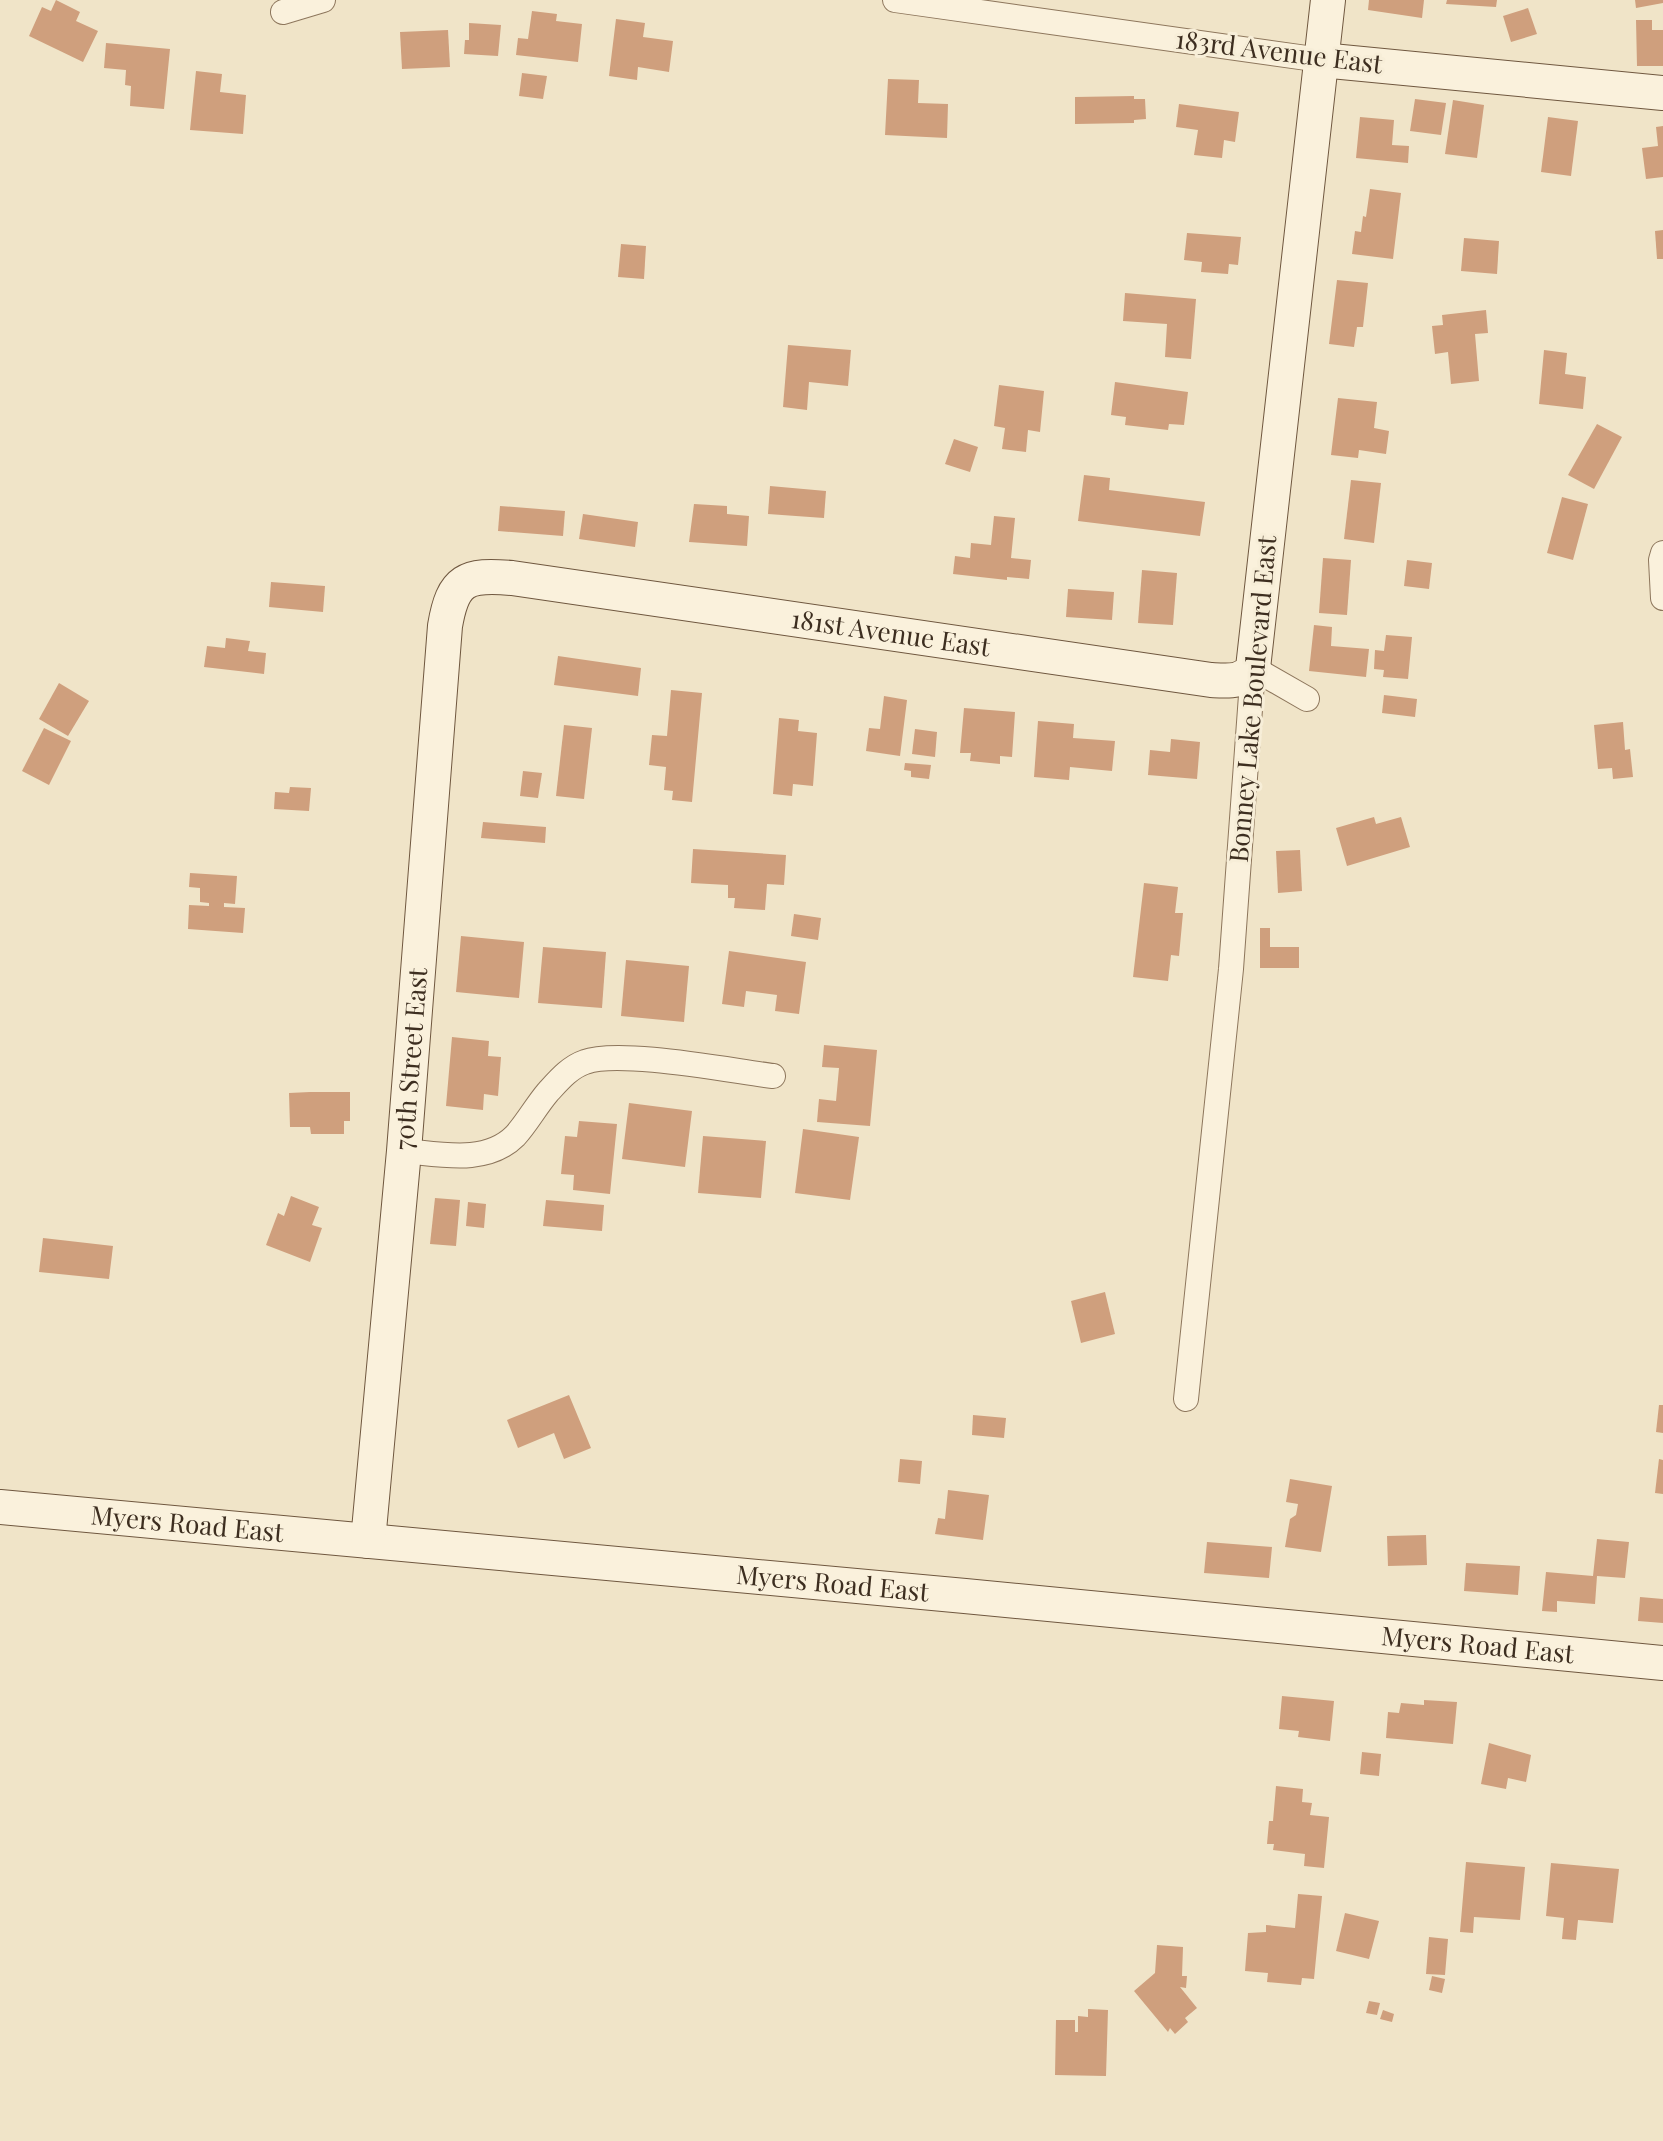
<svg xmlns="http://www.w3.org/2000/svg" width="1663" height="2141" viewBox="0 0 1663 2141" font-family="'Playfair Display',serif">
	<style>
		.building { fill: #cf9f7d }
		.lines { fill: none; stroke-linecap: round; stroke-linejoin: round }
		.street-casing { stroke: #8d765c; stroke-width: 26 }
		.secondary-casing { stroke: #6f573f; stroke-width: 36 }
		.street { stroke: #faf1dc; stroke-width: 24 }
		.secondary { stroke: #faf1dc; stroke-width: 34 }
		.labels { text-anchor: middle; stroke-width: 6; stroke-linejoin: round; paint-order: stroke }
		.street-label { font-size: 26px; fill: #3d2e20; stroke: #f7eed8 }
	</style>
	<rect width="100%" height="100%" fill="#f0e4c8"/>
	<g class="building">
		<path d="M56 0 80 12 76 21 98 31 83 62 29 36 42 7 51 11Z"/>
		<path d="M1369 0H1424L1422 18 1368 10Z"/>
		<path d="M1447 0H1497L1496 7 1446 4Z"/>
		<path d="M1635 0H1663V3L1636 8Z"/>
		<path d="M1528 8 1537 34 1511 42 1503 16Z"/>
		<path d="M532 11 557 14 556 21 582 24 578 62 516 55 518 38 528 39Z"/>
		<path d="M616 19 645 23 643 37 673 41 669 72 638 67 637 80 609 76Z"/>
		<path d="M1636 20H1652V30H1663V66H1637Z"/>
		<path d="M469 23 501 25 498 56 464 54 465 40H469Z"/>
		<path d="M448 30 450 67 402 69 400 32Z"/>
		<path d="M106 43 170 49 164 109 130 106 131 86 125 85 126 70 104 68Z"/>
		<path d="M196 71 222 74 220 92 246 95 243 134 190 130Z"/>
		<path d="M522 73 547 76 543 99 519 96Z"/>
		<path d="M888 79 919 80 918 103 948 104 947 138 885 135Z"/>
		<path d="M1134 96V99H1145L1146 119 1134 120V123L1075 124V97Z"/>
		<path d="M1415 99 1446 103 1441 135 1410 131Z"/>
		<path d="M1453 100 1484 105 1477 158 1445 154Z"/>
		<path d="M1179 104 1239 112 1235 142 1224 140 1222 158 1194 155 1198 130 1176 127Z"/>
		<path d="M1360 117 1394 120 1392 145 1409 146 1408 163 1356 158Z"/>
		<path d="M1548 117 1578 121 1571 176 1541 172Z"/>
		<path d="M1663 126V177L1646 179 1642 148 1658 146 1656 127Z"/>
		<path d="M1370 189 1401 193 1393 259 1352 254 1355 231 1361 232 1363 216 1366 217Z"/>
		<path d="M1663 230V259H1657L1655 231Z"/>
		<path d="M1187 233 1241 237 1238 265 1229 264 1228 274 1201 272 1202 262 1184 260Z"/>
		<path d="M1464 238 1499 241 1497 274 1461 271Z"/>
		<path d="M621 244 646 246 644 279 618 277Z"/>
		<path d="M1337 280 1368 283 1363 327H1357L1354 347 1329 344Z"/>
		<path d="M1125 293 1196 299 1191 359 1165 357 1167 324 1123 321Z"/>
		<path d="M1486 310 1488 333 1475 334 1479 381 1451 384 1448 352 1435 354 1432 326 1443 325 1442 315Z"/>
		<path d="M788 345 851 350 848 386 809 382 807 410 783 407Z"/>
		<path d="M1544 350 1567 353 1565 374 1586 377 1583 409 1539 404Z"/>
		<path d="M1115 382 1188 392 1184 425 1169 424 1168 430 1125 425 1126 417 1111 415Z"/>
		<path d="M999 385 1044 391 1040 432 1028 430 1026 452 1002 449 1005 428 994 426Z"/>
		<path d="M1338 398 1377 402 1374 428 1389 431 1386 454 1359 450 1358 458 1331 455Z"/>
		<path d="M1597 424 1622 437 1594 489 1568 475Z"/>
		<path d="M954 439 978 447 970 472 945 464Z"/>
		<path d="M1084 475 1110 478 1109 490 1205 502 1200 536 1078 521Z"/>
		<path d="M1351 480 1381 483 1374 543 1344 539Z"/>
		<path d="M770 486 826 491 824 518 768 514Z"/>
		<path d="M1562 497 1588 504 1573 560 1547 553Z"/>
		<path d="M694 504 727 506V514L749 516 747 546 689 542Z"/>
		<path d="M500 506 565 511 563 536 498 531Z"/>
		<path d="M583 514 638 522 635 547 579 539Z"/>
		<path d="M994 516 1015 518 1011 558 1031 560 1029 579 1007 577V580L953 574 955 556 970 558 971 543 991 545Z"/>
		<path d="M1323 558 1351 560 1347 615 1319 613Z"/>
		<path d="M1407 560 1432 563 1429 589 1404 586Z"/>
		<path d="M1142 570 1177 573 1173 625 1138 623Z"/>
		<path d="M271 582 325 586 323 612 269 607Z"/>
		<path d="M1068 589 1114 592 1112 620 1066 617Z"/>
		<path d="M1314 625 1332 627 1331 646 1369 649 1366 677 1309 671Z"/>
		<path d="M1386 635 1412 637 1408 679 1383 677 1384 670 1374 669 1375 650 1384 651Z"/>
		<path d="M226 638 250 641 248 651 266 653 264 674 204 667 207 646 225 648Z"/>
		<path d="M558 656 641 668 638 696 554 685Z"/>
		<path d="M59 683 89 701 68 736 39 719Z"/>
		<path d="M671 690 702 693 692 802 672 800 673 791 664 790 666 767 649 765 652 735 667 736Z"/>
		<path d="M1384 695 1417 699 1415 717 1382 713Z"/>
		<path d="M884 696 907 700 900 756 866 751 869 728 880 729Z"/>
		<path d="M964 708 1015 712 1012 757 1000 756V764L970 761 971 753H960Z"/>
		<path d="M779 718 799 720 798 731 817 733 813 786 793 784 792 796 773 794Z"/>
		<path d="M1038 721 1074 724 1073 738 1115 741 1112 771 1070 767 1069 780 1034 777Z"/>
		<path d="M1623 722 1625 750 1630 749 1633 777 1613 779 1612 768 1598 769 1594 725Z"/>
		<path d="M564 725 592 728 584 799 556 796Z"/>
		<path d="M44 728 71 741 49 785 22 771Z"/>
		<path d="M915 729 937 732 935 757 912 754Z"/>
		<path d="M1171 739 1200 742 1197 779 1148 775 1150 750 1170 752Z"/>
		<path d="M905 763 931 765 929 779 911 777V771L904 770Z"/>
		<path d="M523 771 542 773 538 798 520 796Z"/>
		<path d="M290 787 311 788 309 811 274 809 275 792 289 793Z"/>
		<path d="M1374 817 1376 824 1401 817 1410 847 1347 866 1336 828Z"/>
		<path d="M483 822 546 827 545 843 481 838Z"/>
		<path d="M693 849 786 855 784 885 767 884 765 910 734 908 735 898H728V885L691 883Z"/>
		<path d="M1300 850 1302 891 1278 893 1276 851Z"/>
		<path d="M190 873 237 876 235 904 224 903V907L245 908 243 933 188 929 189 905 209 906V903L200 902V888L189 887Z"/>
		<path d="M1144 883 1178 887 1175 913H1183L1179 956 1171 955 1168 981 1133 977Z"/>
		<path d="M794 914 821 918 818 940 791 936Z"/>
		<path d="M1260 928H1270V947H1299V968H1260Z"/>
		<path d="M461 936 524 942 519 998 456 992Z"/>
		<path d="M543 947 606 952 602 1008 538 1003Z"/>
		<path d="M729 951 806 962 799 1014 775 1011 777 995 746 991 744 1007 722 1004Z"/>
		<path d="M626 960 689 966 684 1022 621 1016Z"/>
		<path d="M452 1037 489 1041 488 1056 501 1057 498 1096 484 1094 483 1110 446 1106Z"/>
		<path d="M824 1045 877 1050 870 1126 817 1122 819 1099 836 1101 839 1068 822 1067Z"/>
		<path d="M310 1092H350V1121H344V1134H311L310 1127H290L289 1093Z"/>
		<path d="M629 1103 692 1111 685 1167 622 1159Z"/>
		<path d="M579 1121 617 1124 610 1194 573 1190 574 1175 561 1174 565 1136 577 1137Z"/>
		<path d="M803 1129 859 1137 850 1200 795 1193Z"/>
		<path d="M703 1136 766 1141 761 1198 698 1193Z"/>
		<path d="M291 1196 319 1207 312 1225 322 1228 310 1262 266 1245 278 1213 284 1216Z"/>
		<path d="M435 1198 460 1200 456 1246 430 1244Z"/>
		<path d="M546 1200 604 1205 602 1231 543 1226Z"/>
		<path d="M468 1202 486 1204 484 1228 466 1226Z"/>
		<path d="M43 1238 113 1246 109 1279 39 1272Z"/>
		<path d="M1105 1292 1115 1334 1081 1343 1071 1301Z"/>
		<path d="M569 1395 591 1448 564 1459 554 1433 518 1448 507 1420Z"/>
		<path d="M1659 1405H1663V1433L1656 1432Z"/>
		<path d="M973 1415 1006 1418 1004 1438 972 1435Z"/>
		<path d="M900 1459 922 1461 920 1484 898 1482Z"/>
		<path d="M1659 1459 1663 1460V1494L1655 1493Z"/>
		<path d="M1290 1479 1332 1486 1321 1552 1285 1547 1290 1519 1296 1515 1298 1504 1286 1502Z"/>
		<path d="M948 1490 989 1495 983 1540 935 1534 938 1518 945 1519Z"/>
		<path d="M1426 1535 1427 1565 1388 1566 1387 1536Z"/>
		<path d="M1597 1539 1629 1542 1625 1578 1597 1576 1595 1604 1557 1601V1612L1542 1611 1546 1572 1593 1576Z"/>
		<path d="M1207 1542 1272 1547 1269 1578 1204 1573Z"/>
		<path d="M1466 1563 1520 1566 1518 1595 1464 1591Z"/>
		<path d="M1640 1597 1663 1599V1623L1638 1621Z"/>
		<path d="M1282 1696 1334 1701 1330 1741 1298 1737 1299 1731 1279 1729Z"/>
		<path d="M1424 1700 1457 1702 1453 1744 1386 1738 1388 1712 1399 1713 1401 1703 1424 1705Z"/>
		<path d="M1489 1743 1531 1755 1526 1782 1508 1778 1506 1789 1481 1784Z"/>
		<path d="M1362 1752 1381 1754 1379 1776 1360 1774Z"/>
		<path d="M1276 1786 1303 1789 1302 1802 1312 1803 1310 1815 1329 1817 1324 1868 1304 1866 1305 1854 1273 1850 1274 1844H1267L1269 1821H1273Z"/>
		<path d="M1466 1862 1525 1867 1520 1920 1474 1917 1473 1933 1460 1932Z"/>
		<path d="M1551 1863 1619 1869 1613 1923 1578 1920 1576 1940 1562 1939 1564 1918 1546 1916Z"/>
		<path d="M1298 1894 1322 1896 1314 1979 1302 1978 1301 1985 1267 1982 1268 1973 1245 1971 1248 1933 1266 1932V1925L1295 1928Z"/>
		<path d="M1345 1913 1379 1921 1369 1959 1336 1951Z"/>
		<path d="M1429 1937 1448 1939 1445 1975 1426 1974Z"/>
		<path d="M1157 1945 1183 1947 1182 1976H1187L1186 1988 1180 1987 1197 2008 1185 2018 1188 2022 1175 2034 1170 2028 1168 2032 1134 1991 1155 1973Z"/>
		<path d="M1432 1976 1445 1979 1442 1993 1429 1990Z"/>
		<path d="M1369 2001 1380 2003 1377 2015 1366 2013Z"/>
		<path d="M1088 2009 1108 2010 1106 2076 1055 2075 1056 2020H1075V2032H1078V2016L1088 2017Z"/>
		<path d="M1383 2010 1394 2014 1392 2022 1380 2019Z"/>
	</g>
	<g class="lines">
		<g class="street-casing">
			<g id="street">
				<path d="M895 0 1321 60"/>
				<path d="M283 12 323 0"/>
				<path d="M1663 553 1661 560 1663 598"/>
				<path d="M1253 668 1307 699"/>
				<path d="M404 1151C440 1154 486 1165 515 1136 527 1123 536 1106 548 1092 559 1080 570 1067 585 1062 619 1049 732 1071 773 1076"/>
				<path d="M1186 1399 1231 969 1253 668"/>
			</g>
		</g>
		<g class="secondary-casing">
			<g id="secondary">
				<path d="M1321 60 1663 93"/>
				<path id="s1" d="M0 1507 965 1596 1663 1663"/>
				<path id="s2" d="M368 1541 404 1151 445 626C453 579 466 574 512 578L1211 680C1228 681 1243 683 1253 668L1328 0"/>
			</g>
		</g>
		<use href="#street" class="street"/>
		<use href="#secondary" class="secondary"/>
	</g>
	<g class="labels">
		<g class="street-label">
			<text transform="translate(1279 52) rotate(7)" y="9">183rd Avenue East</text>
			<text dy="9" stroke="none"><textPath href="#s2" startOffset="1398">181st Avenue East</textPath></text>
			<text transform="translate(1253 699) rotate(-85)" y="9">Bonney Lake Boulevard East</text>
			<text dy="9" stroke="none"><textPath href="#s2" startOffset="484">70th Street East</textPath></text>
			<text dy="9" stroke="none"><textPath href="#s1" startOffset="188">Myers Road East</textPath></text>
			<text dy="9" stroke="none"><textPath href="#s1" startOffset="836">Myers Road East</textPath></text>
			<text dy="9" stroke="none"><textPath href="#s1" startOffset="1484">Myers Road East</textPath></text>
		</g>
	</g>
</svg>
